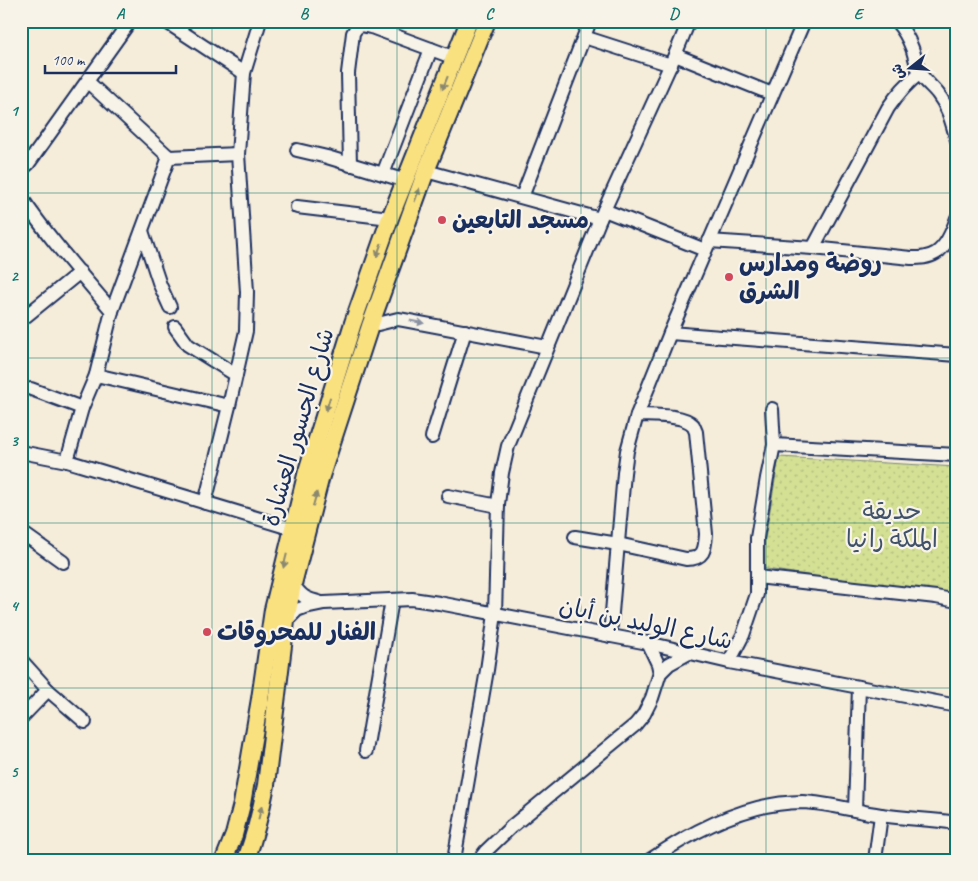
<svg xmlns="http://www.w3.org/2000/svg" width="978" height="881" viewBox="0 0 978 881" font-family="Caveat,'Playpen Sans Arabic',sans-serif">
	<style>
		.grass { fill: url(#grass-dots); stroke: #788878 }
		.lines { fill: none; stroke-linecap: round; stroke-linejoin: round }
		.minor-casing { stroke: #1b2f5e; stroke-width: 16 }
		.major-casing { stroke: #1b2f5e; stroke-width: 20 }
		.minor { stroke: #f7f3e8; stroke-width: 12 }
		.major { stroke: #fae180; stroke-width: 16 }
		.oneway { fill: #8a886f }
		.oneway2 { fill: #8991a3 }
		.grid { fill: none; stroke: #0f766e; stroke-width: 1; stroke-opacity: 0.55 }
		.poi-dot { fill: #d1495b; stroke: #f7f3e8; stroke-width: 2 }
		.labels { text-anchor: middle; stroke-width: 4.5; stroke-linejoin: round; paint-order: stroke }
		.poi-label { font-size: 24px; font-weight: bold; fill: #1b2f5e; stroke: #f7f3e8; text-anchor: start }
		.street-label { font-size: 24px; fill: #1b2f5e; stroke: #f7f3e8 }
		.park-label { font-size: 24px; fill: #405269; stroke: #f7f3e8 }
		.neatline { fill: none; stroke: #0f766e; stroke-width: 2 }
		.grid-label { font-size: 16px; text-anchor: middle; font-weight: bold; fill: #0f766e }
	</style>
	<defs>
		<pattern id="grass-dots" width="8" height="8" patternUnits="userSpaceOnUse" patternTransform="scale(1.25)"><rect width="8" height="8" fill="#d4e093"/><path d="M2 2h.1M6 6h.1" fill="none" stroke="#b5c081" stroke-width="1.8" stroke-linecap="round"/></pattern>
	</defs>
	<rect width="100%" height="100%" fill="#f5ecda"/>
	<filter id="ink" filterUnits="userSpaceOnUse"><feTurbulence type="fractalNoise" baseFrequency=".02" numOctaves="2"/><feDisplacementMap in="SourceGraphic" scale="10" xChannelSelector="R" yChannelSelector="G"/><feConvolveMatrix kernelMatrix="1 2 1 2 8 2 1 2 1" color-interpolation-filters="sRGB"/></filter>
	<g filter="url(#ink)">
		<path class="grass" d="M779 457 957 467V598L760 568Z"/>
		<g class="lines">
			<g class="minor-casing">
				<g id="minor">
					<path d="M165 21 244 73"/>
					<path d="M896 21C903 29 908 37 912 48 915 56 916 65 920 73 925 82 933 87 938 94 949 108 952 124 957 140"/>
					<path d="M584 37 671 65"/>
					<path d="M675 55 772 94"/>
					<path d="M88 82 169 157 238 154"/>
					<path d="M297 150 327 157 406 181"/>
					<path d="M350 165 348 73 353 33C359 23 363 25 374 28L455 58"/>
					<path d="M21 170 28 164 130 21"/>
					<path d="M426 171 600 219"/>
					<path d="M383 174 431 49"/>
					<path d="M21 197C48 237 81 274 112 311"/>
					<path d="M522 197 590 21"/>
					<path d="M297 207 390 218"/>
					<path d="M604 210 705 250"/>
					<path d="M142 231 160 285 170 307"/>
					<path d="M709 241 813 248 911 258C920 258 928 258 936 253 947 246 953 230 957 218"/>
					<path d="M813 248 888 108C898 93 906 84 920 73"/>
					<path d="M21 320 80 272"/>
					<path d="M370 326 398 319 404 320 547 347"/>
					<path d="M175 327 188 345 236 375"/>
					<path d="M670 333 957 355"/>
					<path d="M96 375 229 406"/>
					<path d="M31 389 82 408"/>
					<path d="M432 437 465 331"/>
					<path d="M774 445 957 455"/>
					<path d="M21 452 67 461 293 529"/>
					<path d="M67 461 82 408 96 375 112 311 169 157"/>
					<path d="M448 496 498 506"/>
					<path d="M205 503 229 406 246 331 247 292 238 154 244 73 260 21"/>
					<path d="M21 532 63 562"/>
					<path d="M575 537 618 544 686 559C704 559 705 550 706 534L696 432C695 430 694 427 693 425 683 414 651 416 637 415"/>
					<path d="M757 577 936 597 957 601"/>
					<path d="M293 584C302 598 307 599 322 603"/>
					<path d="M286 621 297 610 305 607 324 603 412 599 439 603 648 643 729 662 957 706"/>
					<path d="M610 636 624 473 627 451 637 415 670 333 804 21"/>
					<path d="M648 643 658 664 660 673"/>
					<path d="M21 660 48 690 85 722"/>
					<path d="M729 662 743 635 757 594V538L767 478 774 445 772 409"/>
					<path d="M21 718 48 690"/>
					<path d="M366 751 392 600"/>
					<path d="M855 810 859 687"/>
					<path d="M454 860 487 670 495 614 498 504 502 473 508 446 600 219 675 55 689 21"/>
					<path d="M479 860 486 851 511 827 635 725 644 714 652 698 660 673 669 664 689 653"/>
					<path d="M650 860C693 831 749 802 802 802 829 803 854 811 881 815 906 819 932 819 957 823"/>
					<path d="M875 860 881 815"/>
				</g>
			</g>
			<g class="major-casing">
				<g id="major">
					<path d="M224 860 234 835 242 804 260 699 273 610 307 471 353 323 390 218 469 21"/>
					<path d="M246 860C255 835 261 811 266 785L286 621 293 584 321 476 370 326 426 171 487 21"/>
				</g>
			</g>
			<use href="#minor" class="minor"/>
			<use href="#major" class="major"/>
		</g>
		<defs><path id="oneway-solid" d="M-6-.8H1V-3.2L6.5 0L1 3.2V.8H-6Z" transform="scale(1.25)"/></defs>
		<g class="oneway">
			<use href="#oneway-solid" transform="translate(445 83) rotate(112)"/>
			<use href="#oneway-solid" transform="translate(417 195) rotate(-70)"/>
			<use href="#oneway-solid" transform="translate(379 250) rotate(110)"/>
			<use href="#oneway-solid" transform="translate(328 404) rotate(107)"/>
			<use href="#oneway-solid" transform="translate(315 499) rotate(-74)"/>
			<use href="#oneway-solid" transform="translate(285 561) rotate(104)"/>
			<use href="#oneway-solid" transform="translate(260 813) rotate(-76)"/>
		</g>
		<use class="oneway2" href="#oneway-solid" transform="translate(417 322) rotate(11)"/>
	</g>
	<path class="grid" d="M212 21V860M397 21V860M581 21V860M766 21V860M21 193H957M21 358H957M21 523H957M21 688H957"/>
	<g class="poi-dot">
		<circle cx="442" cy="220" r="5"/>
		<circle cx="729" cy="277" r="5"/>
		<circle cx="207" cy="632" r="5"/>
	</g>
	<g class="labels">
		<g class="poi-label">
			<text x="452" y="228">مسجد التابعين</text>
			<text x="739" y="271">روضة ومدارس<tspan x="739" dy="28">الشرق</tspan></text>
			<text x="217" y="640">الفنار للمحروقات</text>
		</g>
		<g class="street-label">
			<text transform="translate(298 427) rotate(-74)" y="8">شارع الجسور العشارة</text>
			<text transform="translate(646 623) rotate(12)" y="8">شارع الوليد بن أبان</text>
		</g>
		<g class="park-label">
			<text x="892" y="519">حديقة<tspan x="892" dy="28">الملكة رانيا</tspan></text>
		</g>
	</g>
	<rect width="978" height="881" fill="none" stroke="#f7f3e8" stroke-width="55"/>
	<g transform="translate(910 68) rotate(253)" stroke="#f7f3e8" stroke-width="4" paint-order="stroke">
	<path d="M0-4L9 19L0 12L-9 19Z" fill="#1b2f5e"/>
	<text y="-8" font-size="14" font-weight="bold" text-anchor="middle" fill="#1b2f5e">ش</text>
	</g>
	<path d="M45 65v8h131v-8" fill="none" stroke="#1b2f5e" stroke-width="2.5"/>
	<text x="52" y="65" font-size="15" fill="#1b2f5e" stroke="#f7f3e8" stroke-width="4" paint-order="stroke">100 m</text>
	<rect x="28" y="28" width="922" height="826" class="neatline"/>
	<g class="grid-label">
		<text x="120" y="19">A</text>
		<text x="304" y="19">B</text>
		<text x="489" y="19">C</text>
		<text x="674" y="19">D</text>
		<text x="858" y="19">E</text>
		<text x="14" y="116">1</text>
		<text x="14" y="281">2</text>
		<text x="14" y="446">3</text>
		<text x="14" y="611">4</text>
		<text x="14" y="777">5</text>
	</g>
</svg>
